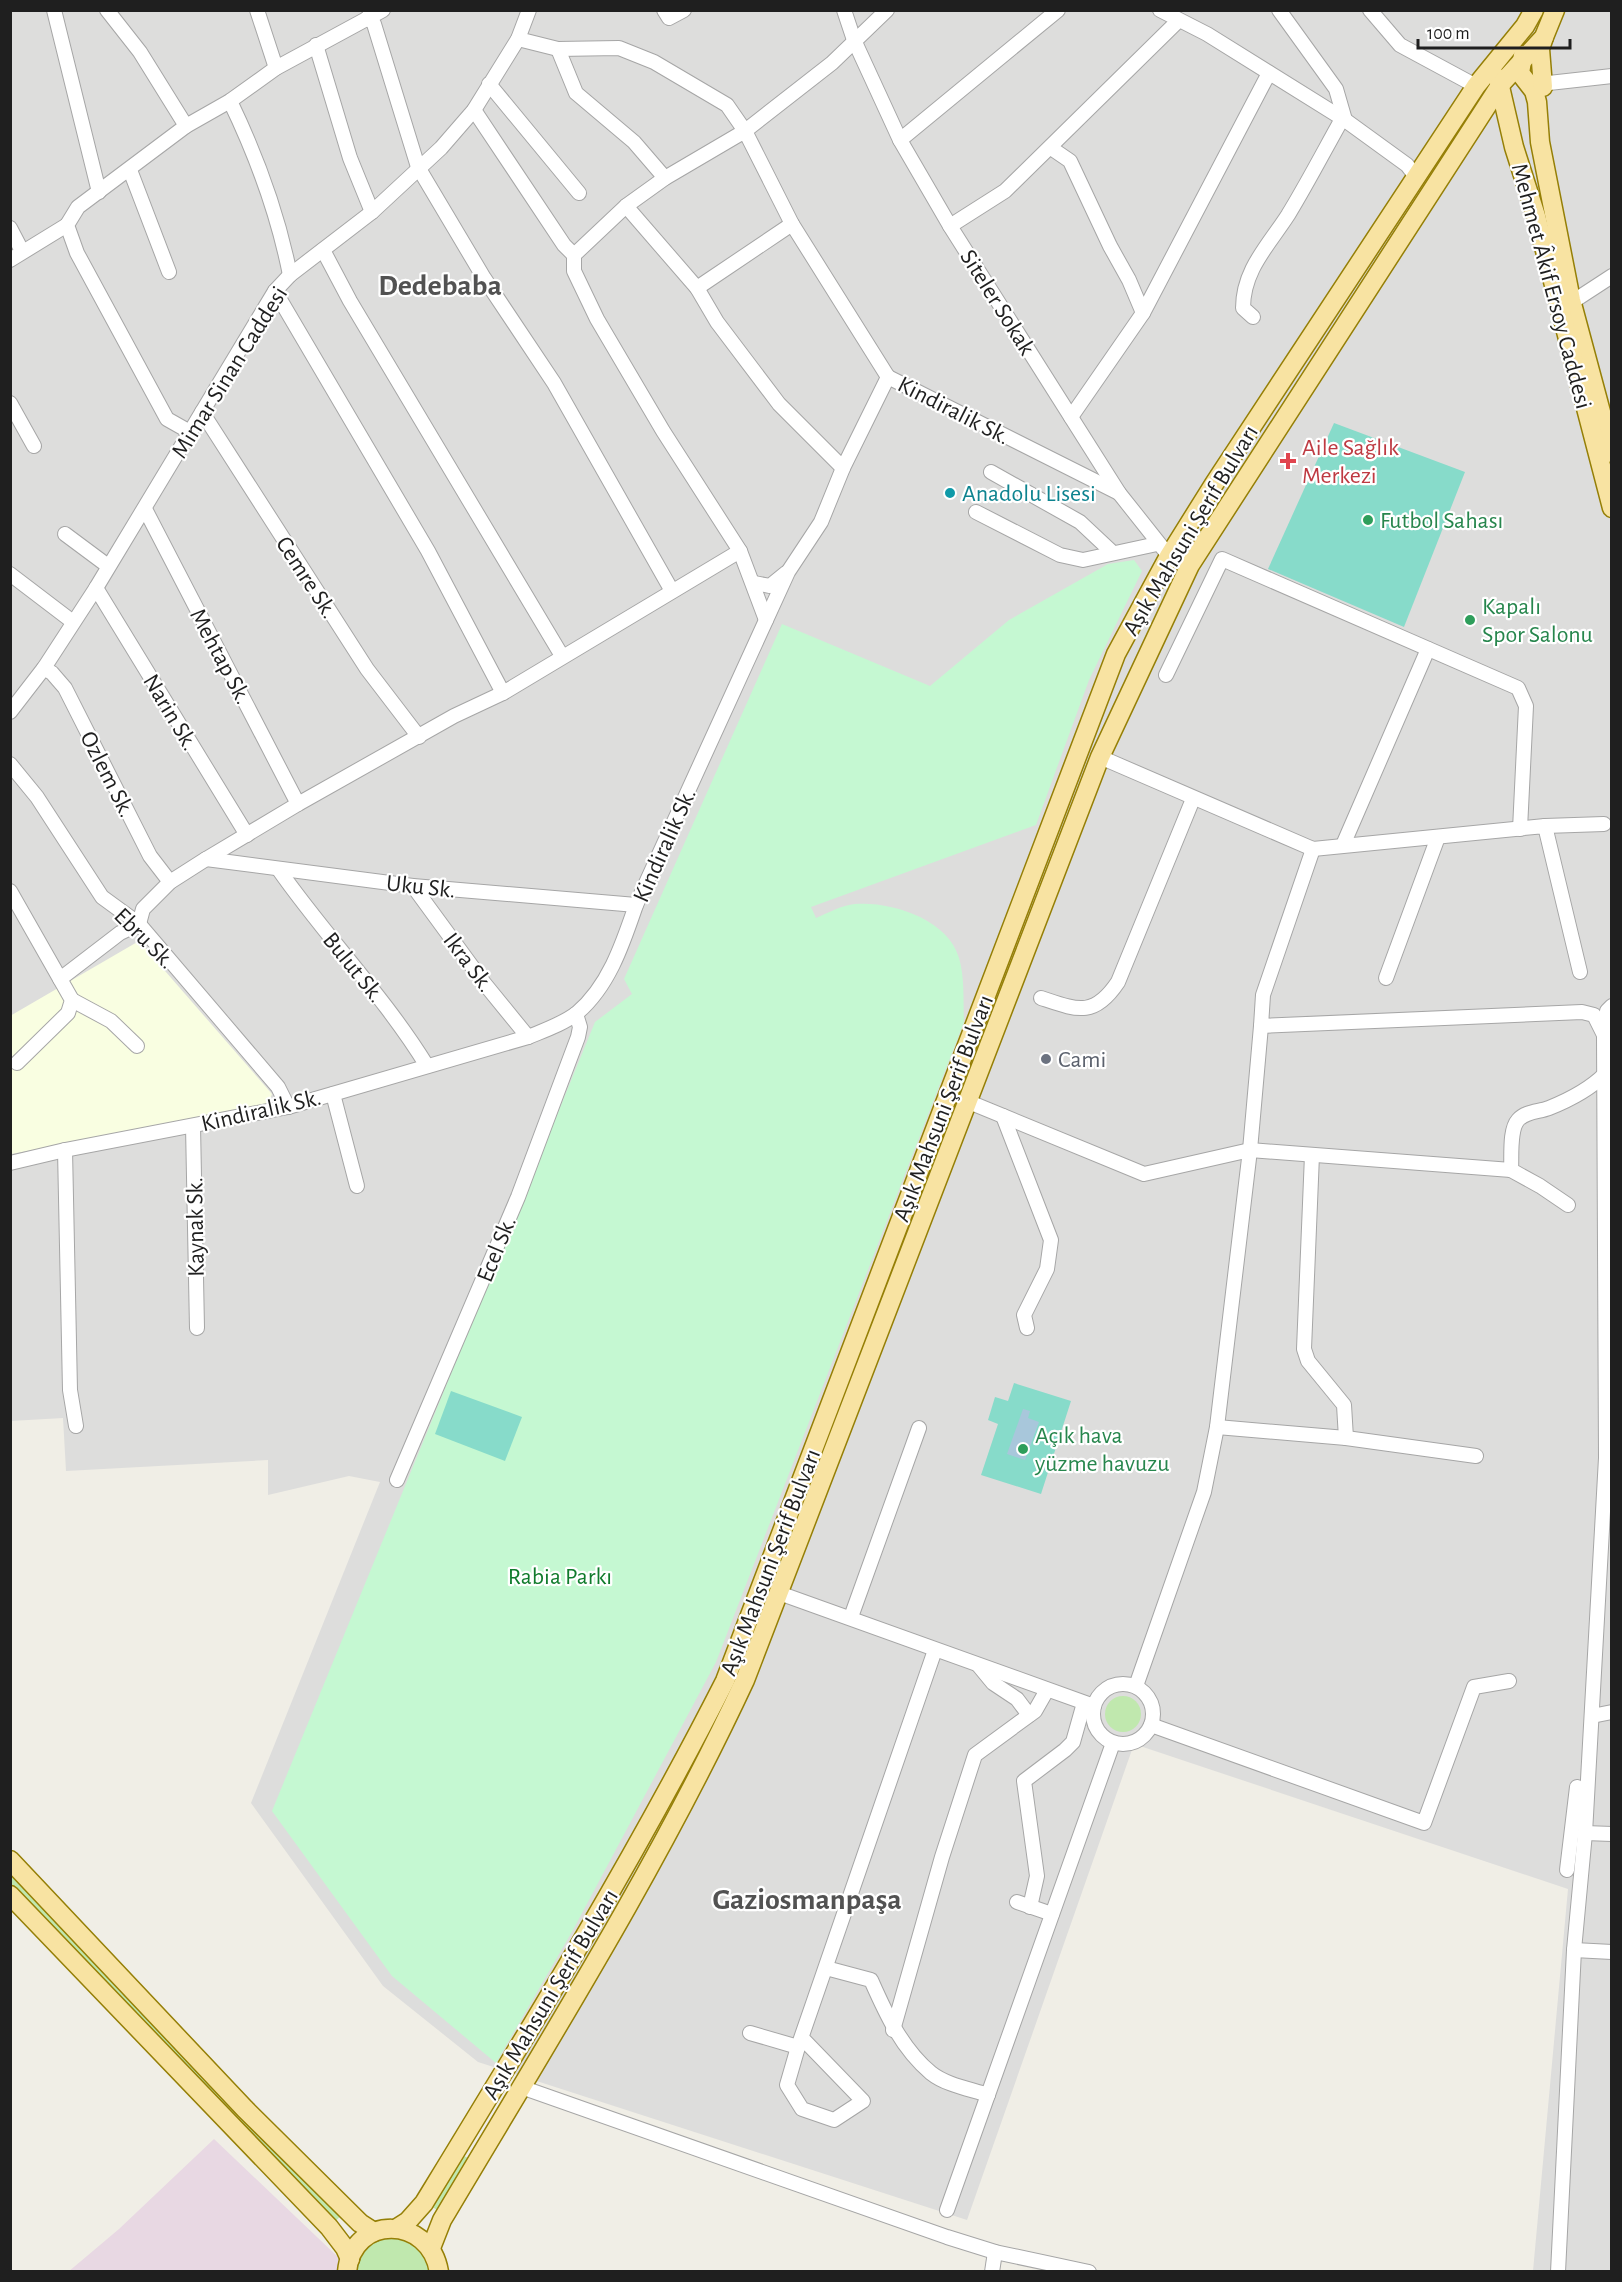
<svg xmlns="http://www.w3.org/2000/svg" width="1622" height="2282" viewBox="0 0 1622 2282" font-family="'Alegreya Sans',sans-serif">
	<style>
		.residential { fill: #dddddc }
		.industrial { fill: #e8d8e3 }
		.education { fill: #f9fee1 }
		.grass { fill: #c0e8ae }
		.park { fill: #c5f8d2 }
		.pitch { fill: #87dbca }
		.water { fill: #a8c7db }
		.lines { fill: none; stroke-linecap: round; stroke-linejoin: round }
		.minor-casing { stroke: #a6a6a6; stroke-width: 16 }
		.major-casing { stroke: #957f06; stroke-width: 21 }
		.minor { stroke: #fff; stroke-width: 14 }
		.major { stroke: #f8e3a2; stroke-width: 18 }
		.health-dot { fill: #e0444e; stroke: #fff; stroke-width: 2 }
		.culture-dot { fill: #0f9aa8; stroke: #fff; stroke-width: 2 }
		.leisure-dot { fill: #2e9e5b; stroke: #fff; stroke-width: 2 }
		.worship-dot { fill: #6b7280; stroke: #fff; stroke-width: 2 }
		.labels { text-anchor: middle; stroke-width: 4.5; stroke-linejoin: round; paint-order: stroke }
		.street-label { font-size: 24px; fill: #1f1f1f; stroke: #fff }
		.health-label { font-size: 24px; fill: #be3a42; stroke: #fff; text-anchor: start }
		.culture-label { font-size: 24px; fill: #0d838f; stroke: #fff; text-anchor: start }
		.leisure-label { font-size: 24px; fill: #27864d; stroke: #fff; text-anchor: start }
		.worship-label { font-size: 24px; fill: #5b616d; stroke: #fff; text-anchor: start }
		.park-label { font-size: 24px; fill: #107b2c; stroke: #fff }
		.district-label { font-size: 30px; font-weight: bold; fill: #525252; stroke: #fff }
	</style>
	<rect width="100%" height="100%" fill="#f0eee6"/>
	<path class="residential" d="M11 11H1611V2271H1533L1568 1889 1134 1744 967 2220 478 2062 383 1986 251 1803 380 1482 349 1476 268 1495V1460L66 1471 63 1418 11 1421Z"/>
	<path class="industrial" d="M214 2139 338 2257 339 2271 68 2272 119 2229Z"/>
	<path class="education" d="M139 941 272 1094 267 1106 11 1154 10 1016Z"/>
	<g class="grass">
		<circle cx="1123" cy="1714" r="18"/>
		<path d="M10 1870 341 2216 333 2223 11 1884Z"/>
		<path d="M462 2155 472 2160 440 2212 431 2206Z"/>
		<path d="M396 2238C416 2241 424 2253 429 2272H356C361 2250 373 2238 396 2238Z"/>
	</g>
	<path class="park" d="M1134 560 1142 571 1089 680 1036 825 811 907 816 918C828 913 842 905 855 904 891 901 948 919 959 958 965 978 963 1002 964 1022L716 1662 573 1930 496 2063 392 1976 272 1811 595 1022 632 994 624 979 782 624 930 686 1009 620 1108 564Z"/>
	<g class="pitch">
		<path d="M1334 423 1465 472 1404 627 1268 569Z"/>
		<path d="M1014 1383 1071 1401 1041 1494 981 1475 998 1424 988 1420 995 1397 1008 1401Z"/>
		<path d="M451 1391 522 1417 505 1461 435 1434Z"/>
	</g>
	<path class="water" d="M1023 1409 1030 1411 1028 1418 1039 1422 1025 1460 1007 1454Z"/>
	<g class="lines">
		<g class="minor-casing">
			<g id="minor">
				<path d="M54 10 99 192"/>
				<path d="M107 10 140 52 186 126"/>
				<path d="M257 10 276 68"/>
				<path d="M664 10 669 18 684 10"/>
				<path d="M844 10 854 40 900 140 950 226 1119 493 1169 556 1190 565"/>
				<path d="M1160 10 1207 34 1345 120 1407 165 1417 178"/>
				<path d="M1279 10 1336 89 1345 120"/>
				<path d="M1370 10 1400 45 1476 86"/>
				<path d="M368 17 374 24 418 167 484 278 554 383 672 591"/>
				<path d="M518 39 558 49 619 48 654 62 727 105 745 131 832 63 887 10"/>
				<path d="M316 45 350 158 372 212"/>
				<path d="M558 49 576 93 634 142 665 178"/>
				<path d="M489 84 579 193"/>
				<path d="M1536 90 1549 83 1612 76"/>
				<path d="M230 101C257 157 278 214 290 275"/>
				<path d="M474 110 564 245 574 255V271L597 319 663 431 740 551 766 620"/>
				<path d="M900 140 1058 10"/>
				<path d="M1051 148 1070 161 1110 246 1129 280 1143 313"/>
				<path d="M130 170 169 272"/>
				<path d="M626 206 697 288 717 322 779 404 843 468"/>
				<path d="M950 226 1005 191 1178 21"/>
				<path d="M10 228 22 251"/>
				<path d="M323 250 350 301 562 656"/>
				<path d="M574 255 626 206 665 178 745 131 792 224 888 377"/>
				<path d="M10 260 67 225"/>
				<path d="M697 288 792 224"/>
				<path d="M275 291 428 551 503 693"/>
				<path d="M1566 306 1612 276"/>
				<path d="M1253 317 1243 308C1243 270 1268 246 1288 215 1307 184 1324 151 1342 119"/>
				<path d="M10 403 34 446"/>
				<path d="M202 412 367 669 419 737"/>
				<path d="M1071 417 1143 313 1269 73"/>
				<path d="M190 432 167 419 77 253 67 225 78 207 186 126 230 101 276 68 383 10"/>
				<path d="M991 472 1080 522 1112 552"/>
				<path d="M145 509 298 804"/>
				<path d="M976 512 1060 555 1083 560 1157 544"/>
				<path d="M65 534 108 566"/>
				<path d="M10 574 73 622"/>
				<path d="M754 583 770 586 786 573"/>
				<path d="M96 588 247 835"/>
				<path d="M44 668 52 673 65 688 150 856 170 882"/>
				<path d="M1166 675 1222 559 1518 688 1526 706 1520 829"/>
				<path d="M10 712 44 668 96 588 275 291 290 275 372 212 441 148 474 110 518 39 529 10"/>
				<path d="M1100 757 1313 849 1545 826 1580 972"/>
				<path d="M10 764 37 797 102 897 139 924 278 1087 288 1107"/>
				<path d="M1545 826 1604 824"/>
				<path d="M1343 845 1428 649"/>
				<path d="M1313 849 1263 995 1261 1026 1582 1012 1594 1015 1604 1035"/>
				<path d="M206 859 413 886 636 905"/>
				<path d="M279 870C326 937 384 996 427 1066"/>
				<path d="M413 886 484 983 528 1037"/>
				<path d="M10 891 72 1000 68 1013 17 1063"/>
				<path d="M1386 978 1438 837"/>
				<path d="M60 979 120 933 139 924 143 909 170 882 206 859 298 804 454 716 503 693 740 551"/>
				<path d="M1041 998C1077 1010 1094 1018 1118 982L1193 799"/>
				<path d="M72 1000 111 1021 137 1046"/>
				<path d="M333 1094 357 1186"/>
				<path d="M969 1102 1144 1174 1250 1150 1511 1170"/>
				<path d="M1003 1116 1051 1240 1047 1269 1024 1315 1027 1328"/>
				<path d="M193 1126 197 1328"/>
				<path d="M65 1150 70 1390 76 1426"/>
				<path d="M1312 1155 1304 1349 1308 1361 1344 1405 1346 1438"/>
				<path d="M10 1163 65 1150 288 1107 528 1037C545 1030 563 1024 577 1013 609 986 623 943 636 905L788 572 821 522 843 468 888 377 1119 493"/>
				<path d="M1568 1205 1540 1186 1511 1170C1512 1157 1509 1130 1518 1120 1526 1111 1539 1112 1549 1108 1569 1100 1589 1090 1605 1074"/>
				<path d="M1217 1427 1346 1438 1476 1456"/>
				<path d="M397 1480 518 1197 578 1037 580 1027 576 1014"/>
				<path d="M779 1593 1094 1706"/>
				<path d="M851 1617 919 1428"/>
				<path d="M979 1666 993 1683 1017 1699 1029 1715"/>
				<circle cx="1123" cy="1714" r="30"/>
				<path d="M1136 1686 1204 1492 1217 1427 1250 1150 1261 1026"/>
				<path d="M1592 1716 1612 1712"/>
				<path d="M1151 1725 1424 1823 1474 1687 1509 1681"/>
				<path d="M1585 1833 1612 1834"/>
				<path d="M1567 1870 1577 1787"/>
				<path d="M1017 1902 1052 1914"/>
				<path d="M1030 1907 1037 1876 1024 1781 1065 1750 1073 1742 1084 1703"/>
				<path d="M1574 1950 1612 1952"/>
				<path d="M826 1968 871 1980C886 2014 902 2049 931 2073 946 2085 970 2089 988 2095"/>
				<path d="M893 2030 942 1857 975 1755 1035 1711 1047 1690"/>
				<path d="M750 2033 798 2047"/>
				<path d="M802 2038 863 2101 834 2120 802 2109 787 2085 798 2047 935 1650"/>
				<path d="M521 2087 947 2237 995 2252 1089 2272"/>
				<path d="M947 2210 1113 1743"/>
				<path d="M992 2272 995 2252"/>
				<path d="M1558 2272 1574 1950 1585 1833 1606 1458 1604 1036 1607 1011 1612 1006"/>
			</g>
		</g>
		<g class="major-casing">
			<g id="major">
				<path d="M1523 55 1520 73 1534 91 1537 102 1540 142 1571 300 1612 453"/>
				<path d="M1498 78 1514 147 1536 216 1612 508"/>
				<path d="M1543 87 1540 49 1544 37"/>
				<path d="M10 1860 245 2109 360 2223 374 2232"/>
				<path d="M10 1895 329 2227 345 2248 350 2259"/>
				<path d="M397 2228 408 2221 424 2203C529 2031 634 1860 725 1681L1116 654 1169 556 1214 484 1476 86 1525 26 1534 10"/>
				<path d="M431 2248 442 2220C547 2043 658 1867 745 1680L1100 757 1190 565 1501 84 1544 37 1555 10"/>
				<path d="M347 2272C352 2214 430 2215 439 2272"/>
			</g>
		</g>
		<use href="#minor" class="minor"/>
		<use href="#major" class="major"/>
	</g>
	<path class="health-dot" d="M1285 452h6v6h6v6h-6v6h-6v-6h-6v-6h6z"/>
	<circle class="culture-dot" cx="950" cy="493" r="6"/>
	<g class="leisure-dot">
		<circle cx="1368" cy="520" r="6"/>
		<circle cx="1470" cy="620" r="6"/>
		<circle cx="1023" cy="1449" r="6"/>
	</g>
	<circle class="worship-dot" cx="1046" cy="1059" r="6"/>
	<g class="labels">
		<g class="street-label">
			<text transform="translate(1552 286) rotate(75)" y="8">Mehmet Âkif Ersoy Caddesi</text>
			<text transform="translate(998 302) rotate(58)" y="8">Siteler Sokak</text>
			<text transform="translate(229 372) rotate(-58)" y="8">Mimar Sinan Caddesi</text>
			<text transform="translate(954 410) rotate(27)" y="8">Kindiralik Sk.</text>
			<text transform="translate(1190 530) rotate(-59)" y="8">Aşık Mahsuni Şerif Bulvarı</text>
			<text transform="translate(307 577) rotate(57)" y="8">Cemre Sk.</text>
			<text transform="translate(221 656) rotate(62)" y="8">Mehtap Sk.</text>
			<text transform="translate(171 712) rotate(59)" y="8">Narin Sk.</text>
			<text transform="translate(108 774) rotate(63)" y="8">Ozlem Sk.</text>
			<text transform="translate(664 845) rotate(-66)" y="8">Kindiralik Sk.</text>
			<text transform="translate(421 886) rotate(6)" y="8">Uku Sk.</text>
			<text transform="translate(145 938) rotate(45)" y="8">Ebru Sk.</text>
			<text transform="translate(469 962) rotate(53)" y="8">Ikra Sk.</text>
			<text transform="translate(354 967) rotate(51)" y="8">Bulut Sk.</text>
			<text transform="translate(943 1108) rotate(-69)" y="8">Aşık Mahsuni Şerif Bulvarı</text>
			<text transform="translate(261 1110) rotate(-13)" y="8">Kindiralik Sk.</text>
			<text transform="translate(195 1227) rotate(-91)" y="8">Kaynak Sk.</text>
			<text transform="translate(496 1249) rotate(-68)" y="8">Ecel Sk.</text>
			<text transform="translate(770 1562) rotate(-69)" y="8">Aşık Mahsuni Şerif Bulvarı</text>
			<text transform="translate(550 1994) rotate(-59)" y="8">Aşık Mahsuni Şerif Bulvarı</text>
		</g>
		<g class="health-label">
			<text x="1302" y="455">Aile Sağlık<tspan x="1302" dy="28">Merkezi</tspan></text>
		</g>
		<g class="culture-label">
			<text x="962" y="501">Anadolu Lisesi</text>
		</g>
		<g class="leisure-label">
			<text x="1380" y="528">Futbol Sahası</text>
			<text x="1482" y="614">Kapalı<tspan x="1482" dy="28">Spor Salonu</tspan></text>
			<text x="1035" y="1443">Açık hava<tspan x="1035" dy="28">yüzme havuzu</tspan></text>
		</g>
		<g class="worship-label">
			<text x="1058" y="1067">Cami</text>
		</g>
		<g class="park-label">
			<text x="560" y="1584">Rabia Parkı</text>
		</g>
		<g class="district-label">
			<text x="440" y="295">Dedebaba</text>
			<text x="807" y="1909">Gaziosmanpaşa</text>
		</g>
	</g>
	<rect width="1622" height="2282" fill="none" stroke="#1f1f1f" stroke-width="24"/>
	<path d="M1418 39v9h152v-9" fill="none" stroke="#1f1f1f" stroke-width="3"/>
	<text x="1427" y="39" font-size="18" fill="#1f1f1f" stroke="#ffffff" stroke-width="4.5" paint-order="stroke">100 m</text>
</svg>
